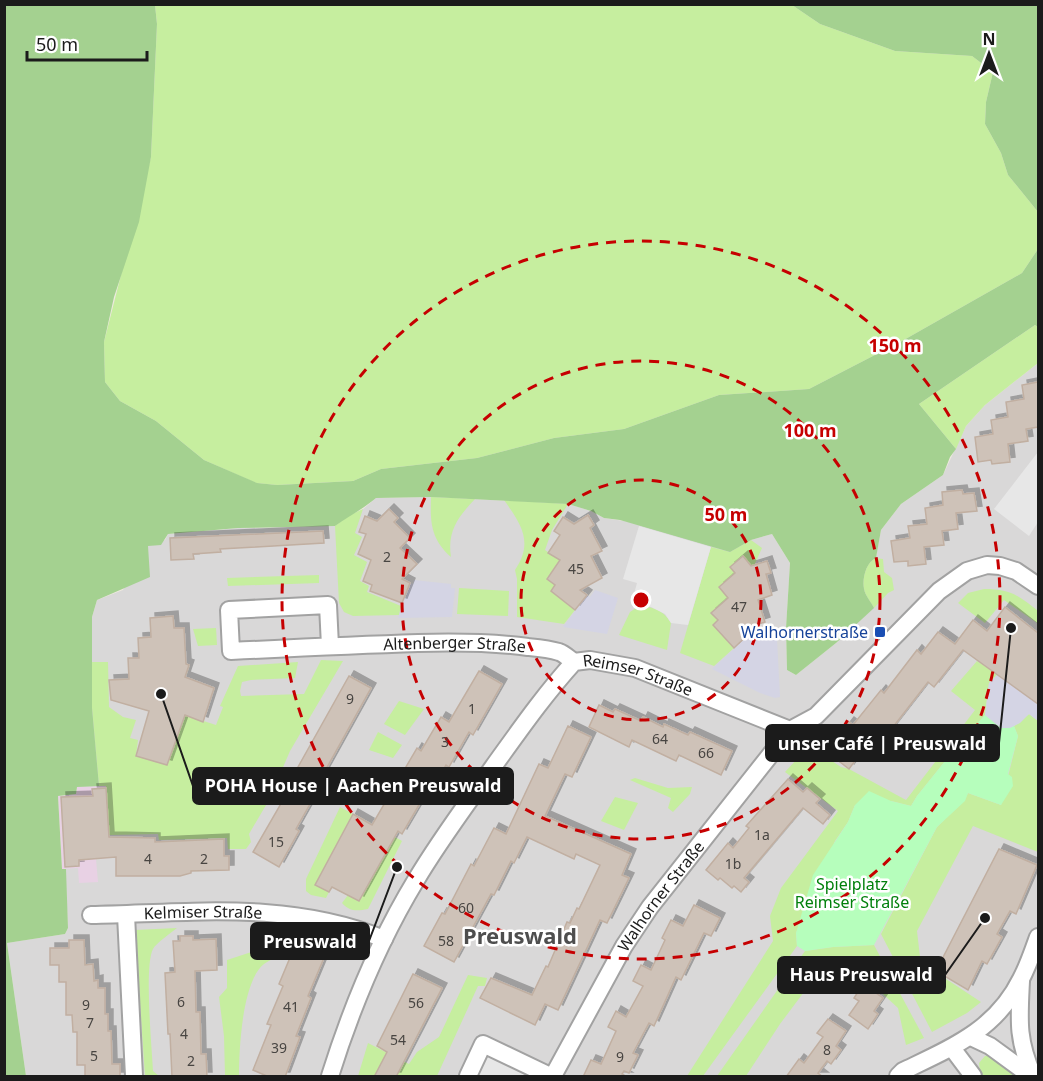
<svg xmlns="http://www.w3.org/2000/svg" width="1043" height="1081" viewBox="0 0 1043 1081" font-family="'Noto Sans',sans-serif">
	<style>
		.residential { fill: #d9d8d8 }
		.industrial { fill: #e8d1e4 }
		.grass { fill: #c6ee9f }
		.forest { fill: #a4d190 }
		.park { fill: #b6febc }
		.parking { fill: #e7e7e7 }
		.plaza { fill: #d4d4e4 }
		.building { fill: #cec2b8; stroke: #c1afa1; stroke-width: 1.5; filter: url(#shadow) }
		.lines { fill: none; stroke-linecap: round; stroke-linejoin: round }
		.minor-casing { stroke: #a2a2a2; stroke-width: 20 }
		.minor { stroke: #fff; stroke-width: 16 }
		.ring { fill: none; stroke: #c60001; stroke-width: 3; stroke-dasharray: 10 8 }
		.transit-dot { fill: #1a4fb4; stroke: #fff; stroke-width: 2 }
		.labels { text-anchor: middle; stroke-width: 5; stroke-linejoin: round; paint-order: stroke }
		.number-label { font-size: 14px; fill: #484542 }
		.transit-label { font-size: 16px; fill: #164399; stroke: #fff; text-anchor: end }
		.street-label { font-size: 16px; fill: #1b1b1b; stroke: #fff }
		.park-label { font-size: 16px; fill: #02800c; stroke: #fff }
		.district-label { font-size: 22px; font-weight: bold; fill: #4e4e4e; stroke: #fff }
		.centre { fill: #c60001; stroke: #fff; stroke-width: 3 }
		.ring-label { font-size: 18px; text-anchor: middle; font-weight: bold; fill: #c60001; stroke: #fff; stroke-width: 5; stroke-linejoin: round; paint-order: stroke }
		.leader { fill: none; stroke: #1b1b1b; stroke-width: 2 }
		.callout-dot { fill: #1b1b1b; stroke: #fff; stroke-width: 2 }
		.callout { fill: #1b1b1b; stroke: #1b1b1b; stroke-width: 2 }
		.callout-label { font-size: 18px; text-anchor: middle; font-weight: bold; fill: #fff }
	</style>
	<defs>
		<filter id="shadow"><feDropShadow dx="5" dy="-5" stdDeviation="0" flood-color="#0004"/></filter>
	</defs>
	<rect width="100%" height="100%" fill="#eee9df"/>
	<path class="residential" d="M1038 363V1076H26L7 943 65 934 68 928 65 869 92 708V617L97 600 123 590 148 545 165 540 168 534 238 528 335 526 363 509 376 498 431 497 568 504 591 511 604 518 751 540 772 534 790 563 786 628 787 670 796 675 836 643 873 608 863 588 876 557 881 530 901 504 943 475 966 426 985 405Z"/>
	<path class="industrial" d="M106 786 110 858 96 859 98 882 79 883 78 868 62 869 58 796 76 794 77 787Z"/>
	<g class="grass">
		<path d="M155 5H792L820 24 895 51 972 56 993 72 986 102 985 124 1001 153 1008 175 1038 212V249L1022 273 902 341 809 389 719 395 624 429 554 438 477 458 381 469 353 481 277 485 256 483 204 460 156 421 120 401 105 382 104 342 151 157 157 24Z"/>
		<path d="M1035 325 1038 327V363L985 405 966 426 956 449 919 404Z"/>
		<path d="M431 497 475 499C458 517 447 531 451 557 431 539 430 523 431 497Z"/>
		<path d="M504 500 568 504 552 530 545 550 560 560 547 579 555 585 552 591 575 610 564 624 517 617V579L515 570C534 542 521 524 504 500Z"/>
		<path d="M363 509 355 533 362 537 354 555 367 562 360 581 369 586 367 592 401 606 399 615 353 616 344 612 339 603 335 526 348 516Z"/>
		<path d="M751 540 762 548 753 568 743 556 730 567 735 573 719 587 728 598 711 613 718 620 713 625 734 648 714 666 680 653 711 547 730 552Z"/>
		<path d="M876 558 883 559 884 572 892 578 894 590 888 593 874 608C871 602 865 595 864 589 862 579 866 562 876 558Z"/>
		<path d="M319 575V583L228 586 227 578Z"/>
		<path d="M459 588 509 591 508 616 457 614Z"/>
		<path d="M984 589C1010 589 1018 595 1038 611L1037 623 1004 600 985 623 958 603 968 593Z"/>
		<path d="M639 606C654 607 663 610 671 623L667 650 619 635 630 612Z"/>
		<path d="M216 628 217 645 198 646 193 629Z"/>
		<path d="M321 660 343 661 290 751 269 800 249 834 251 842 246 849H228L227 838 159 840 158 834 109 835 106 786H99L92 708V662H108L109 707 123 717 136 720 130 738 138 740 136 756 167 765 185 715 216 725 223 707 220 706 238 666 298 662 295 678 251 680 242 682 240 691 241 696 304 694Z"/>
		<path d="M977 661 998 674 989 683 985 715 962 740 917 796 911 806 891 801 855 805 848 822 835 841 796 933 797 946 703 1076H687L773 941 770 916 781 888 838 811 785 772 809 746 841 767 849 769 906 800 975 710 951 691Z"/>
		<path d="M399 701 424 709 405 735 384 724Z"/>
		<path d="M1029 714 1038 721V852L973 826 917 931 920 957 940 975 981 1002 967 1013 932 1032 881 934 937 827 964 801 968 793 1001 805 1018 736 1014 726Z"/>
		<path d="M378 732 402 745 393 758 369 750Z"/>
		<path d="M635 778 668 788 692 787 690 794 673 812 668 808 671 798 630 780Z"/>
		<path d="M615 797 638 803 624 830 601 821Z"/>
		<path d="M340 807 353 814 316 885 329 892 326 898 311 895 306 891V879Z"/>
		<path d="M395 837 402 841 368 909C357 911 350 912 342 903L348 895 359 901Z"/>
		<path d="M177 928C171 933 156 943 153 949 144 966 152 1049 153 1071L159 1076H145L135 930Z"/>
		<path d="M288 940 289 951C281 955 271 959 264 964 242 981 239 1050 239 1076H225L224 1036 219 997 227 988V960Z"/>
		<path d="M874 945 924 1038 906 1045 898 1008 860 973 843 971 820 977 807 988 780 1024 746 1076H717L805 951 833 947Z"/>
		<path d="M468 975 487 978 485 986H478L437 1076H400L380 1067 375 1076H358L368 1043 409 1064 417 1052 439 1037Z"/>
		<path d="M985 1056H994L1021 1076H983L980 1071 979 1063Z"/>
	</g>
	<g class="forest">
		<path d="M5 4 155 5 157 24 151 157 139 222 114 297 104 342 105 382 120 401 156 421 204 460 257 483 277 485 353 481 381 469 477 458 554 438 624 429 719 395 809 389 902 341 1022 273 1038 249V327L1035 325 919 404 956 449 950 457 943 475 901 504 881 530 876 558C866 562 862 579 864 589 865 595 871 602 874 608L836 643 796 675 787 670 786 628 790 563 772 534 751 540 730 552 620 520 604 518 591 511 568 504 431 497 376 498C363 509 349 516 335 526L238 528 168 534 161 545 148 546 150 577 97 600 92 617V708L99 786 77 787 76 794 58 796 62 869H66L68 928 65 934 7 943 26 1076H5Z"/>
		<path d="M792 5H1038V212L1008 175 1001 153 985 124 986 102 993 72 972 56 895 51 820 24Z"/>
	</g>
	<path class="park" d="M985 715 1001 728 1014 726 1018 736 1008 774 1012 777 1013 786 1001 805 968 793 965 801 937 827 874 945 833 947 805 951 797 946 796 933 813 875 848 822 855 805 869 791 891 801 911 806 917 796 962 740Z"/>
	<g class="parking">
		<path d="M1038 452V522L1029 536 994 509Z"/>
		<path d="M639 526 711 547 688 625 671 623 665 614 651 607 639 606 632 601 637 583 623 579Z"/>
		<path d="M483 1044 550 1076H468Z"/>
	</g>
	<g class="plaza">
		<path d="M414 580 451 584V588H455L452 617 398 618 410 583 413 584Z"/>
		<path d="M595 590 618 598 607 634 563 627 587 595 590 597Z"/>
		<path d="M757 631 777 639 780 697 775 698 760 693 712 669 750 634Z"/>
		<path d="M998 674 1038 704V721L1029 714 1020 723 1010 728H1001L985 715 989 683Z"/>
	</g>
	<g class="building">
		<path d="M1038 382V427L1026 429 1028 441 1008 444 1010 462 992 464 991 460 978 462 975 437 993 434 991 420 1008 417 1006 402 1024 399 1022 385Z"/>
		<path d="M962 490 963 494 974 493 977 511 956 513 958 529 942 531 944 545 924 547 926 564 908 566V561L894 562 891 541 910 538 908 526 927 524 925 508 943 505 942 492Z"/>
		<path d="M389 509 398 518 394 522 410 538 400 548 417 564 402 579 410 583 402 603 370 591 372 585 363 581 371 560 358 554 366 534 359 532 365 516 377 521Z"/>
		<path d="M588 515 594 525 590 528 602 551 591 556 602 578 580 590 587 595 575 610 551 591 555 585 547 579 560 560 548 553 560 535 554 531 563 517 574 524Z"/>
		<path d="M323 531 324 543 220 549 221 552 193 554 194 559 171 560 170 538Z"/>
		<path d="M743 556 751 566 767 561 771 573 766 574 772 595 758 600 765 622 759 624 734 648 713 625 718 620 711 613 728 598 719 587 735 573 730 567Z"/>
		<path d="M1005 607 1038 633V704L963 650 934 687 928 682 879 745 871 739 849 769 826 751 849 722 853 725 881 690 884 693 917 650 921 654 938 632 955 644 973 620 987 631Z"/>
		<path d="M173 616 174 628H184L186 664 189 665 185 677 214 688 203 722 185 715 167 765 136 756 149 711 111 700 109 680 129 679 128 658H139L138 638 151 637 150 618Z"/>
		<path d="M479 671 502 684 473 735 469 732 449 767 446 765 426 800 423 798 402 834 398 831 359 901 332 887 329 892 315 885 353 814 372 825 417 748 421 751 441 717 449 722Z"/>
		<path d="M349 676 371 688 320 780 323 781 296 829 299 831 279 867 253 852 301 769 298 767Z"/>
		<path d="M599 705 613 712 615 709 641 721 643 717 663 727 664 724 688 735 690 732 732 751 721 775 679 755 676 761 632 740 629 747 589 727Z"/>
		<path d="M568 726 591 737 572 777 565 774 545 816 631 854 622 875 629 878 607 923 600 920 558 1010 545 1004 535 1025 480 998 491 978 532 995 546 966 548 967 567 922 570 923 577 908 579 909 600 865 576 854 574 859 527 837 514 863 511 861 494 895 491 894 454 962 424 946 442 913 445 914 471 864 474 866 494 828 506 834 539 764 548 768Z"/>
		<path d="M788 779 803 792 807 788 820 799 816 803 830 815 823 824 803 808 744 878 749 882 741 892 734 886 732 888 720 878 718 880 706 870 728 843 733 848 749 828 746 826Z"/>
		<path d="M106 788 109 837 155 838V842L224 839V856H229V870L191 871V873L180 876H116V857L79 860V866L65 867 61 797 93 796 92 789Z"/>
		<path d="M999 849 1037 865 1016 914 1010 911 997 934 1002 937 987 964 982 961 968 990 941 974 943 970 938 967Z"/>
		<path d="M694 905 720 918 711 936 704 933 681 980 676 977 654 1026 649 1023 633 1053 638 1055 629 1073 624 1071 622 1074 627 1077H583L591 1060 601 1064 616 1031 608 1027 616 1011 626 1017 643 986 633 981 641 965 651 970 665 940 662 938 671 920 683 926Z"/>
		<path d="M180 936H193V940L216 939 217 970 195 971 196 1012H200L201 1054H206L207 1077H172L170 1034H168L165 973 175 972 173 941H180Z"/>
		<path d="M69 940H84L85 965 93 964 94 981 98 980V988H105V1014H108V1031H111L112 1064H120V1077H85V1065H77V1032H73L72 1015H66V982H59V965H50V948H69Z"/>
		<path d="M297 941 326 953 308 996 311 998 296 1036 300 1037 285 1077H269L253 1070 271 1025 267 1024 283 986 279 984Z"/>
		<path d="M413 974 442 988 396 1077H374L387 1052 377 1046Z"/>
		<path d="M863 984 883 998 874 1011 878 1014 868 1029 849 1015 859 1001 854 998Z"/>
		<path d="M828 1019 846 1031 836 1046 841 1050 831 1064 827 1061 818 1073 823 1077H786L799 1059 804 1063 823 1037 817 1033Z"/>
	</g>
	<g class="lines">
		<g class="minor-casing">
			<g id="minor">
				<path id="s1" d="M330 646 328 605 229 610 231 651C293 648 356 645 418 643 455 642 491 642 528 647 538 648 549 649 559 652 565 654 569 659 574 662"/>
				<path id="s2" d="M91 915C191 913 288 900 384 939"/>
				<path d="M126 915 134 1076"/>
				<path d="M1021 981C1019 1021 1017 1039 1033 1076"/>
				<path d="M971 1037 990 1046 1031 1076"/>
				<path d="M952 1048 973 1076"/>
				<path id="s3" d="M330 1076C351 1009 379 941 416 880 439 841 467 804 493 767 519 731 544 695 574 662L590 660 635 668 790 730 816 716 939 591 967 571 987 565 1000 566 1016 571 1038 586"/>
				<path d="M468 1076 483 1044 550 1076"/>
				<path id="s4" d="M553 1076 624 946 650 907 790 730"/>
				<path d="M898 1076 903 1071C951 1048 996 1030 1021 979 1028 966 1033 951 1038 937"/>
			</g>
		</g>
		<use href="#minor" class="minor"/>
	</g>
	<g class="ring">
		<circle cx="641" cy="600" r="120"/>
		<circle cx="641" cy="600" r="239"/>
		<circle cx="641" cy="600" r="359"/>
	</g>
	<rect class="transit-dot" x="874" y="626" width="12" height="12" rx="3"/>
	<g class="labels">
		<g class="number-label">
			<text x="387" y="562">2</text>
			<text x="576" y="574">45</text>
			<text x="739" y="612">47</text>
			<text x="350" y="704">9</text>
			<text x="472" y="714">1</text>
			<text x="660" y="744">64</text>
			<text x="445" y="747">3</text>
			<text x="706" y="758">66</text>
			<text x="762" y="840">1a</text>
			<text x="276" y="847">15</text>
			<text x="148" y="864">4</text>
			<text x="204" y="864">2</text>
			<text x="733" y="869">1b</text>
			<text x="466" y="913">60</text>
			<text x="446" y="946">58</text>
			<text x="181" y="1007">6</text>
			<text x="416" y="1008">56</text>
			<text x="86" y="1010">9</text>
			<text x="291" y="1012">41</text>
			<text x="90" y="1028">7</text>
			<text x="184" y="1039">4</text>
			<text x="398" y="1045">54</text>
			<text x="279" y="1053">39</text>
			<text x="827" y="1055">8</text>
			<text x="94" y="1061">5</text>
			<text x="620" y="1062">9</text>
			<text x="191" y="1066">2</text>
		</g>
		<g class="transit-label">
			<text x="868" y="638">Walhornerstraße</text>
		</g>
		<g class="street-label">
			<text dy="6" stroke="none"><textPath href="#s1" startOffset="405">Altenberger Straße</textPath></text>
			<text dy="6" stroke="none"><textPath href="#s3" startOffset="550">Reimser Straße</textPath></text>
			<text dy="6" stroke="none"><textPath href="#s4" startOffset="210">Walhorner Straße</textPath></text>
			<text dy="6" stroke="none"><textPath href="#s2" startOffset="112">Kelmiser Straße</textPath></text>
		</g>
		<g class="park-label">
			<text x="852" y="890">Spielplatz<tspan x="852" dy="18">Reimser Straße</tspan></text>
		</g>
		<g class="district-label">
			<text x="520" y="944">Preuswald</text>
		</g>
	</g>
	<circle cx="641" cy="600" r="9" class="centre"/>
	<g class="ring-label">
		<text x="895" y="352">150 m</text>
		<text x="810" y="437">100 m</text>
		<text x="726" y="521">50 m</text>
	</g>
	<path class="leader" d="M1011 628L999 743M161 694L193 786M397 867L369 941M985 918L945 975"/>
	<g class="callout-dot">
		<circle cx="1011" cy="628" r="6"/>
		<circle cx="161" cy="694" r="6"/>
		<circle cx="397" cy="867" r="6"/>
		<circle cx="985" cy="918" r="6"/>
	</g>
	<g class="callout">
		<rect x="766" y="725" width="233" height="36" rx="6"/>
		<rect x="193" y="768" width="320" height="36" rx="6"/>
		<rect x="251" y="923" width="118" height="36" rx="6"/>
		<rect x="778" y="957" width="167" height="36" rx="6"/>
	</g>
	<g class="callout-label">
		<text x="882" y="750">unser Café | Preuswald</text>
		<text x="353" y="792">POHA House | Aachen Preuswald</text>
		<text x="310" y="948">Preuswald</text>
		<text x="861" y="981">Haus Preuswald</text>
	</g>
	<rect width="1043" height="1081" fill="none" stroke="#1b1b1b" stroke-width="12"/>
	<g transform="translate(989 54)" stroke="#ffffff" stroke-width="4.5" paint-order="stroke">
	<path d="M0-4.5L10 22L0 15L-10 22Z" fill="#1b1b1b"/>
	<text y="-9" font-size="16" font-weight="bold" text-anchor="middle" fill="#1b1b1b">N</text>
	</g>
	<path d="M27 51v9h120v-9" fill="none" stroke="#1b1b1b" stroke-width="3"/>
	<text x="36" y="51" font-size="18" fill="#1b1b1b" stroke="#ffffff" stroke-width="4.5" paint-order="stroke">50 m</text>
</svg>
